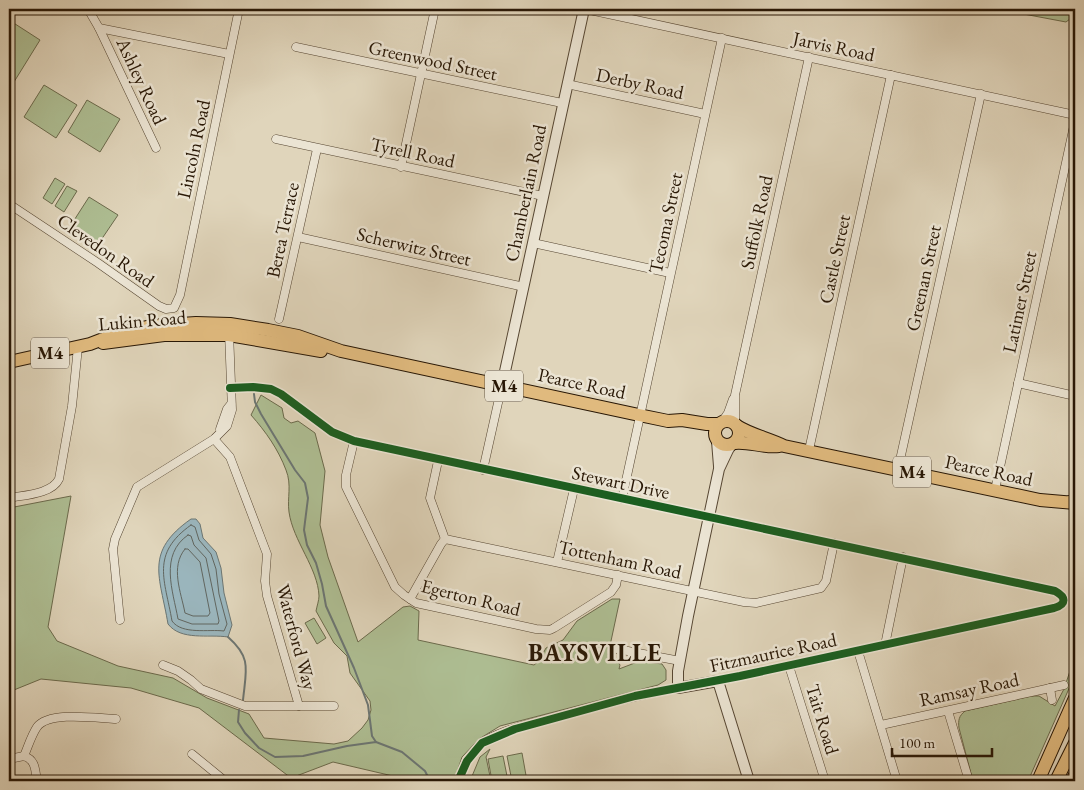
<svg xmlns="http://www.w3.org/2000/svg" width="1084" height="790" viewBox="0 0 1084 790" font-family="'EB Garamond',serif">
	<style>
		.green { fill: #aebe93; stroke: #6b6a4c }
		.water { fill: #9ab5bc; stroke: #6c7673 }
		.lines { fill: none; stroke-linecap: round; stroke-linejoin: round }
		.shore { stroke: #616660; stroke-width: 1 }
		.stream { stroke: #6c7673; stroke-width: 2 }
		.minor-casing { stroke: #564632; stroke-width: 9 }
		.tertiary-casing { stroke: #564632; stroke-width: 12 }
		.primary-casing { stroke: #281705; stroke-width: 14 }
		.trunk-casing { stroke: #281705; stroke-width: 14 }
		.minor { stroke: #ebe4d3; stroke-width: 8 }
		.tertiary { stroke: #ebe4d3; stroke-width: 10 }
		.primary { stroke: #e0ba7e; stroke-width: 12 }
		.trunk { stroke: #e0ba7e; stroke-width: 12 }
		.cycleway-casing { stroke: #ebe4d3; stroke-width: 11 }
		.cycleway { stroke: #1b5e20; stroke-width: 8 }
		.labels { text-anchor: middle; stroke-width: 5; stroke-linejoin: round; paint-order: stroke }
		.shield { fill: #ebe4d3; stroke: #625443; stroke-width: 1 }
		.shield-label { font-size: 18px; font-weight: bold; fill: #281705 }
		.street-label { font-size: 19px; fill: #281705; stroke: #ebe4d3 }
		.district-label { font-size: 24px; font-weight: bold; letter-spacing: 1px; fill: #281705; stroke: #ebe4d3 }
	</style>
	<rect width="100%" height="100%" fill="#e0d5bb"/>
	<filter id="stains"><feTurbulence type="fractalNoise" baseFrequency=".004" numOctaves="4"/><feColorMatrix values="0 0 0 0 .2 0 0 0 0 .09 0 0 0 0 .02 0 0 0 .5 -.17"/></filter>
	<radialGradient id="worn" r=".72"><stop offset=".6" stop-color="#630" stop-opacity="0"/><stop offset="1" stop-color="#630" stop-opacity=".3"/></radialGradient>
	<g class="green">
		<path d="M997 9H1075V15L1066 22Z"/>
		<path d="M9 20 40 40 9 90Z"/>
		<path d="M44 85 77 105 56 138 24 117Z"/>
		<path d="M87 100 120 119 100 152 68 132Z"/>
		<path d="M55 178 65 184 52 204 43 198Z"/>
		<path d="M67 186 77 191 64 212 55 206Z"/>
		<path d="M89 197 118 215 99 243 71 225Z"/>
		<path d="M261 395 282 408 284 418 291 423 298 421 315 433 325 471 320 525 328 557 358 642 403 607 410 606 419 611 418 640 534 665 539 661 546 648 563 640 577 621 612 599H620L608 655 616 659 620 665 619 669 640 661 662 664 666 670V680L658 685 500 726 479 739 462 757 454 781H410V780L333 762 291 778 199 708 131 688 41 679 9 692V508L71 496 48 627 57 641 118 666 173 678 207 698 249 714 264 738 334 744 348 741 362 728 368 720 371 710 370 701 350 673 347 656 334 643 316 611C317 606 319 600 319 596 318 568 293 541 289 512 287 498 292 485 286 470 278 449 266 432 251 415Z"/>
		<path d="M314 618 326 638 317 644 305 623Z"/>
		<path d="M1075 656V675L1028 781H973L959 728C958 720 959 716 965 711L1031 696H1039L1055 706 1064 689Z"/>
		<path d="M490 749 486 757 491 781H470L480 757Z"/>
		<path d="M522 753 527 781H512L507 756Z"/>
		<path d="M503 756 508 781H492L488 759Z"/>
	</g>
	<path class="water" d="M191 519H196L200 524 203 538 216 552 221 568 224 593 232 625 228 637C208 634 181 641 168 624 160 576 144 552 191 519Z"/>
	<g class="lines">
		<g class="shore">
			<path d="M191 525 195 527 199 540 211 554 216 569 219 594 227 624 224 631C209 629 182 635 172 621 165 580 150 554 191 525Z"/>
			<path d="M188 535 191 536 194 545 206 558 219 621 218 624H192L178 619C173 591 159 555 188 535Z"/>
			<path d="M185 549H188L200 562 210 613 208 616H193L185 613C181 592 170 567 185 549Z"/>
		</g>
		<g class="stream">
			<path d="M254 394 255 402 261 414 295 470 305 483 308 498 304 530 307 545 316 563 322 584 326 606 354 668 368 705 372 736 376 742"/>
			<path d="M228 637C252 658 246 670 243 700"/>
			<path d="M239 710 238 722 245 733 259 748 275 757 303 756 347 746 376 742 402 752 425 771 430 781"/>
		</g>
		<g class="minor-casing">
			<g id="minor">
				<path d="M88 9 99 28 229 54"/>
				<path d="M585 9 1075 115"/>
				<path d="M99 28 156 148"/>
				<path d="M296 47 562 103"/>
				<path d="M567 84 705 114"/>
				<path d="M276 139 543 196"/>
				<path d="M401 167 435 9"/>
				<path d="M9 204 98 263 159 306 166 309 174 308 180 295 239 9"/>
				<path d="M298 237 524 287"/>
				<path d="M533 243 670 273"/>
				<path d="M279 319 317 149"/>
				<path d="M1018 383 1075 396"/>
				<path d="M230 388 253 387 271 389 281 394 332 432 354 441 1055 591C1066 597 1067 604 1054 608L718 681"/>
				<path d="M722 422 728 413 733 399"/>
				<path d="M735 424V395L809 57"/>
				<path d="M220 429 227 409 231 404"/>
				<path d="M214 439 230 457 267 554 265 581 267 596 299 706"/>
				<path d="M354 441 346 475V487L395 587 404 595 416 603 536 629 550 630 554 628 611 592 616 585 618 575"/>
				<path d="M809 450 891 75"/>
				<path d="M438 461 430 498 445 539 744 602 756 603 821 588 826 581 834 543"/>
				<path d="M898 469 981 94"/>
				<path d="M483 470 502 385"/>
				<path d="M995 490 1075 121"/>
				<path d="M9 498C24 495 52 494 59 479L72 406 78 347"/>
				<path d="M622 499 722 38"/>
				<path d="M557 562 574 489"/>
				<path d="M410 599 441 544 445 539"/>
				<path d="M120 620 113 549 115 539 137 487 214 439 227 426 232 410 229 332"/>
				<path d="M885 645 903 557"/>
				<path d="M612 648 680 661"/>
				<path d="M858 651 897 781"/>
				<path d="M163 665 178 671 191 680 201 689 245 706H334"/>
				<path d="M789 666 825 781"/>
				<path d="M1050 688 1052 700"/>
				<path d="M948 711 969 781"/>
				<path d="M881 725 1064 685"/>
				<path d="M192 754 225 781"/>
				<path d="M24 756C28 747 31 736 37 727 49 711 96 718 116 719"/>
				<path d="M24 756C36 760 35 770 37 781"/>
				<path d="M9 759 24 756"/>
				<path d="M458 781C463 768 470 752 482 743 499 731 523 726 543 720 588 708 632 696 678 688"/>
			</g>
		</g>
		<g class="tertiary-casing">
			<g id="tertiary">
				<path d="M502 385 584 9"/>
				<path d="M717 441 719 466"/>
				<path d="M732 444 728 450 719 469 688 616 678 671V688L718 681 749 781"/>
			</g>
		</g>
		<g class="primary-casing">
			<g id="primary">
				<path d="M103 343 164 335H229L321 351"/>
				<path d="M9 362 90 344 116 334 151 326 196 323 230 324 268 330 298 336 341 351 639 415 668 421 682 420 707 424H718"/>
				<circle cx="727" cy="433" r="12"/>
				<path d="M737 426C751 435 768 438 784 446L1040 500 1075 503"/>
				<path d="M734 443C749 441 763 448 779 446"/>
			</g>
		</g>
		<g class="trunk-casing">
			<g id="trunk">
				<path d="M1070 502 1075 501"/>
				<path d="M1038 781 1075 698"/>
				<path d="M1056 781 1075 743"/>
				<path d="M1072 781 1075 775"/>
			</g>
		</g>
		<use href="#minor" class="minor"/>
		<use href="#tertiary" class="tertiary"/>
		<use href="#primary" class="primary"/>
		<use href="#trunk" class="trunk"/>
		<g class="cycleway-casing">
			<path id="cycleway" d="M230 388 253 387 271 389 281 394 332 432 354 441 1055 591C1066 597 1067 604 1054 608L740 676 635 696 515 729 482 743 467 761 458 781"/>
		</g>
		<use href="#cycleway" class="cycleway"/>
	</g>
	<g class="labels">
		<g class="shield">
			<rect x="31" y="337.5" width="38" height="31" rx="4"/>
			<rect x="485" y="370.5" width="38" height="31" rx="4"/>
			<rect x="893" y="456.5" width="38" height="31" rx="4"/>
		</g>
		<g class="shield-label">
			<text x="50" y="359">M4</text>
			<text x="504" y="392">M4</text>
			<text x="912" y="478">M4</text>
		</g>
		<g class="street-label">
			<text transform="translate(834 46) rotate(12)" y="7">Jarvis Road</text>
			<text transform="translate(433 60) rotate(12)" y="7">Greenwood Street</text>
			<text transform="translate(142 81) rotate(65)" y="7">Ashley Road</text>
			<text transform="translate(640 83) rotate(12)" y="7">Derby Road</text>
			<text transform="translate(193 149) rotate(-78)" y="7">Lincoln Road</text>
			<text transform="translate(413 152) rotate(12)" y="7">Tyrell Road</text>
			<text transform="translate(525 193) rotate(-78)" y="7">Chamberlain Road</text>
			<text transform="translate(756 222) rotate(-78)" y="7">Suffolk Road</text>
			<text transform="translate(665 223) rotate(-78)" y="7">Tecoma Street</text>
			<text transform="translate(282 230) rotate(-78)" y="7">Berea Terrace</text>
			<text transform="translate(414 246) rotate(13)" y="7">Scherwitz Street</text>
			<text transform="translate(106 250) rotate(35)" y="7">Clevedon Road</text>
			<text transform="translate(834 259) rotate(-78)" y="7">Castle Street</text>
			<text transform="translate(923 278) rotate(-78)" y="7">Greenan Street</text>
			<text transform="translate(1019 302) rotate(-78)" y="7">Latimer Street</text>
			<text transform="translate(142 320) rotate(-5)" y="7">Lukin Road</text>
			<text transform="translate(582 383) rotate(12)" y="7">Pearce Road</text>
			<text transform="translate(989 470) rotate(12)" y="7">Pearce Road</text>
			<text transform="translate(621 482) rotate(12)" y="7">Stewart Drive</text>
			<text transform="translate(620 559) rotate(12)" y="7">Tottenham Road</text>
			<text transform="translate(471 597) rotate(14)" y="7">Egerton Road</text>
			<text transform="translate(297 637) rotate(75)" y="7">Waterford Way</text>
			<text transform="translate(773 652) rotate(-12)" y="7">Fitzmaurice Road</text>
			<text transform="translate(969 689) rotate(-12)" y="7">Ramsay Road</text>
			<text transform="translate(823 719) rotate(73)" y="7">Tait Road</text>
		</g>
		<g class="district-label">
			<text x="595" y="661">BAYSVILLE</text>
		</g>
	</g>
	<rect width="1084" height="790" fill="none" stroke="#e0d5bb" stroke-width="30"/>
	<rect x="10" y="10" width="1064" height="770" fill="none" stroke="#281705" stroke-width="2.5"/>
	<rect x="15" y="15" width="1054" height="760" fill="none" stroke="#281705"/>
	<path d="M892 748v8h100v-8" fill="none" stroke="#281705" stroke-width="2.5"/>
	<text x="899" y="748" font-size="15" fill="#281705" stroke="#ebe4d3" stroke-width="4" paint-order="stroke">100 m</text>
	<rect width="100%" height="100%" filter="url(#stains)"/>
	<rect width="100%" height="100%" fill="url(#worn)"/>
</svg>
